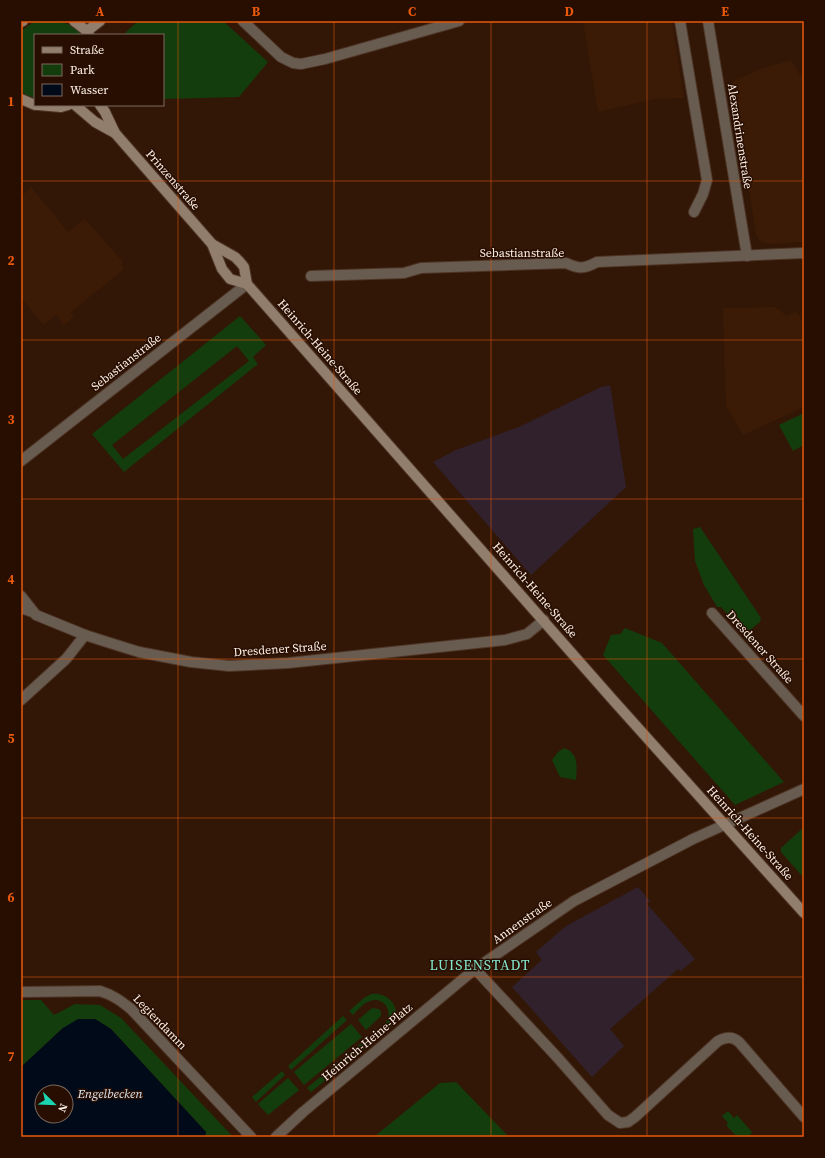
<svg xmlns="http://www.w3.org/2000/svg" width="825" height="1158" viewBox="0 0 825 1158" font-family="'Source Serif 4',serif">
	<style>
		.commercial { fill: #30212d }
		.built { fill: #3b1a06 }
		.green { fill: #133d0c; fill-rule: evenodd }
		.water { fill: #000a18; fill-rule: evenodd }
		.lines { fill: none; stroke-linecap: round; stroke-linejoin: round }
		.pedestrian-casing { stroke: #4f3526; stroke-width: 10 }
		.minor-casing { stroke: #4f3526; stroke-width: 12 }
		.tertiary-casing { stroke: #4f3526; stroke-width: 12 }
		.secondary-casing { stroke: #4f3526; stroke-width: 12 }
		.pedestrian { stroke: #685c51; stroke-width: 8 }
		.minor { stroke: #685c51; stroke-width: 10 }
		.tertiary { stroke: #685c51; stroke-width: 10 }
		.secondary { stroke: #917e6d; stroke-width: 10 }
		.grid { fill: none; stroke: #e8590c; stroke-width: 1; stroke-opacity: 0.55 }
		.labels { text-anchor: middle; stroke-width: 3; stroke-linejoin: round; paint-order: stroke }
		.street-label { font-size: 12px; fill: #fff0e7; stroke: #270e01 }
		.water-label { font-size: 13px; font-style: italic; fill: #d5e3f1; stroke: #270e01 }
		.quarter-label { font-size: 14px; letter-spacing: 1px; fill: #85e7cd; stroke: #270e01 }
		.neatline { fill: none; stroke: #e8590c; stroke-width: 1.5 }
		.grid-label { font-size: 13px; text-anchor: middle; font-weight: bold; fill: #e8590c }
	</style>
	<rect width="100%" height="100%" fill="#321707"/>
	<g class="commercial">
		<path d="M610 385 626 487 531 575 433 462 456 450 519 427 601 387Z"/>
		<path d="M638 887 650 901 647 904 695 959 681 971 678 969 610 1029 624 1046 592 1077 512 987 542 960 536 952 566 926Z"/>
	</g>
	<g class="built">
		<path d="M583 21H672L684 98 654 99 598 112Z"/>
		<path d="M791 60 800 75H804V242L769 244 760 241 756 235 732 82 758 70Z"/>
		<path d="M31 187 68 232 85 219 123 262 121 264 124 269 70 313 74 317 64 325 56 315 44 325 21 298V197Z"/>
		<path d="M775 307 787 316 796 311 804 323V407L743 435 726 406 723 308Z"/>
	</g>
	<g class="green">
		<path d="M42 21C58 22 73 21 82 35H35V98L26 95 21 91V31L32 23Z"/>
		<path d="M138 21H223L268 62 239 97 163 99V35H125L126 32Z"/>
		<path d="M240 316 266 345 253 357 258 364 124 472 92 434ZM237 346 249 361 123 459 112 445Z"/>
		<path d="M804 413V445L793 451 779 425Z"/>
		<path d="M700 527 761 618 760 622 750 630 741 628 721 607H717L704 585 695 561 693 529Z"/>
		<path d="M625 628 662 643 784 782 735 805 603 655 611 635 620 634Z"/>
		<path d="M564 748C579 753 577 767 576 780L560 777 552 760 558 752Z"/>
		<path d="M804 827V878L781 852V848Z"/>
		<path d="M371 994C387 991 402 1007 394 1022 390 1030 381 1035 375 1040L371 1036C376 1031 384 1027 387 1021 393 1009 382 996 370 1001 363 1003 358 1010 353 1015L349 1011 364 998Z"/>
		<path d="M21 1000H41L54 1015 75 1004 100 1005 121 1018 233 1137H205L206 1132 111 1029 95 1019 63 1028 21 1067Z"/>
		<path d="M372 1008 379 1009 381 1012V1016L366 1030 358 1020Z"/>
		<path d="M343 1016 347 1020 291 1070 288 1066Z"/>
		<path d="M351 1024 362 1037 304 1085 294 1072Z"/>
		<path d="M365 1040 369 1045 311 1092 307 1088Z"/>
		<path d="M282 1071 285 1075 256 1102 252 1097Z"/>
		<path d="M288 1078 299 1090 268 1115 258 1104Z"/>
		<path d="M456 1082 509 1137H374L440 1083Z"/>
		<path d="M728 1111 734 1118 737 1115 752 1132 750 1135 752 1137H737L726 1125 728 1123 722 1116Z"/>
	</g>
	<path class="water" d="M78 1019H95L111 1029 206 1132 205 1137H21V1067L63 1028ZM42 1092H66V1116H42Z"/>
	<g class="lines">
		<g class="pedestrian-casing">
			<path id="pedestrian" d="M21 609 35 614"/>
		</g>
		<g class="minor-casing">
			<g id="minor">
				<path d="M243 21 281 57 293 63 301 64 325 59 459 21"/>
				<path d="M680 21 707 180 703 194 694 212"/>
				<path d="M708 21 747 256"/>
				<path d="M311 276 404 273 421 268 566 263C579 269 584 269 597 262L804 253"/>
				<path d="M21 461 247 284"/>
				<path d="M21 596 36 615 85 635 110 643 139 652 191 662 229 666 288 663 505 640 527 634 544 620"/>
				<path d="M712 613 804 716"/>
				<path d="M21 700 66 659 85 635"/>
				<path d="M475 969 557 1057 608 1115 620 1123 628 1122 635 1117 718 1041C726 1037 732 1036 739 1042L804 1117"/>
				<path d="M21 992 100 991C113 995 121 1001 131 1009L251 1137"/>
			</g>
		</g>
		<g class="tertiary-casing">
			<path id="tertiary" d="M276 1137 303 1112 475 969 574 901 693 839 804 789"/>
		</g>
		<g class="secondary-casing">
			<g id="secondary">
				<path d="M74 21 87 31 89 35"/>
				<path d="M21 22 23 21"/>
				<path d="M87 31 100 21"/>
				<path d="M21 99 35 105"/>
				<path d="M38 105 61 107 68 105"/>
				<path d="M75 105 95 122 115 133"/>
				<path d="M100 105 105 112 115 133 212 244 235 257 240 262 244 267 247 284 613 700 804 913"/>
				<path d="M212 244 222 269 230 279 247 284"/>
			</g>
		</g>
		<use href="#pedestrian" class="pedestrian"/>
		<use href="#minor" class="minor"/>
		<use href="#tertiary" class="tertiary"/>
		<use href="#secondary" class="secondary"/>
	</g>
	<path class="grid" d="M178 21V1137M334 21V1137M491 21V1137M647 21V1137M21 181H804M21 340H804M21 499H804M21 659H804M21 818H804M21 977H804"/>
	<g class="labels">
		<g class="street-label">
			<text transform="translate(740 136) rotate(81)" y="4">Alexandrinenstraße</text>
			<text transform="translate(173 180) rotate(49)" y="4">Prinzenstraße</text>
			<text x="522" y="257">Sebastianstraße</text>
			<text transform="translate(320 347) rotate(49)" y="4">Heinrich-Heine-Straße</text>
			<text transform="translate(126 362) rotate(-38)" y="4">Sebastianstraße</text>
			<text transform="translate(535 590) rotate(49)" y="4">Heinrich-Heine-Straße</text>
			<text transform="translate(760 647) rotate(48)" y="4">Dresdener Straße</text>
			<text transform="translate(280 649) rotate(-4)" y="4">Dresdener Straße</text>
			<text transform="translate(750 833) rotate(48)" y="4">Heinrich-Heine-Straße</text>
			<text transform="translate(522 921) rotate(-35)" y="4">Annenstraße</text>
			<text transform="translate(160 1022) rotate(46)" y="4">Legiendamm</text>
			<text transform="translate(367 1042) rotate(-40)" y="4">Heinrich-Heine-Platz</text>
		</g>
		<g class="water-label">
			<text x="110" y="1098">Engelbecken</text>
		</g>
		<g class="quarter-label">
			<text x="480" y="970">LUISENSTADT</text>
		</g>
	</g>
	<rect width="825" height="1158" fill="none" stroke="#270e01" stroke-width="44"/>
	<rect x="34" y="34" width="130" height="72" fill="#270e01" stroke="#7d685d"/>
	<rect x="42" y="47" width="20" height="6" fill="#917e6d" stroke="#7d685d"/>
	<text x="70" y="54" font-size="12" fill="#fff0e7">Straße</text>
	<rect x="42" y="64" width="20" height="12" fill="#133d0c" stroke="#7d685d"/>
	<text x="70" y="74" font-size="12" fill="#fff0e7">Park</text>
	<rect x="42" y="84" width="20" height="12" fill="#000a18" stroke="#7d685d"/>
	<text x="70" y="94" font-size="12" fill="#fff0e7">Wasser</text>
	<g transform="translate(54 1104) rotate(113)"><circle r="19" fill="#270e01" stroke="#7d685d"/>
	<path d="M0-3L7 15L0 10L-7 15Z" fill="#1bd5b2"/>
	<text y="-6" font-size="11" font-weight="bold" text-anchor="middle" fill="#fff0e7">N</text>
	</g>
	<rect x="22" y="22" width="781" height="1114" class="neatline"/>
	<g class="grid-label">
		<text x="100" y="16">A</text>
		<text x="256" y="16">B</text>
		<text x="412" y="16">C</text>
		<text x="569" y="16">D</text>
		<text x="725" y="16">E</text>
		<text x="11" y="106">1</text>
		<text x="11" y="265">2</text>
		<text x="11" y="424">3</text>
		<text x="11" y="584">4</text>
		<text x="11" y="743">5</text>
		<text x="11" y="902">6</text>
		<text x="11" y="1061">7</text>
	</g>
</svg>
